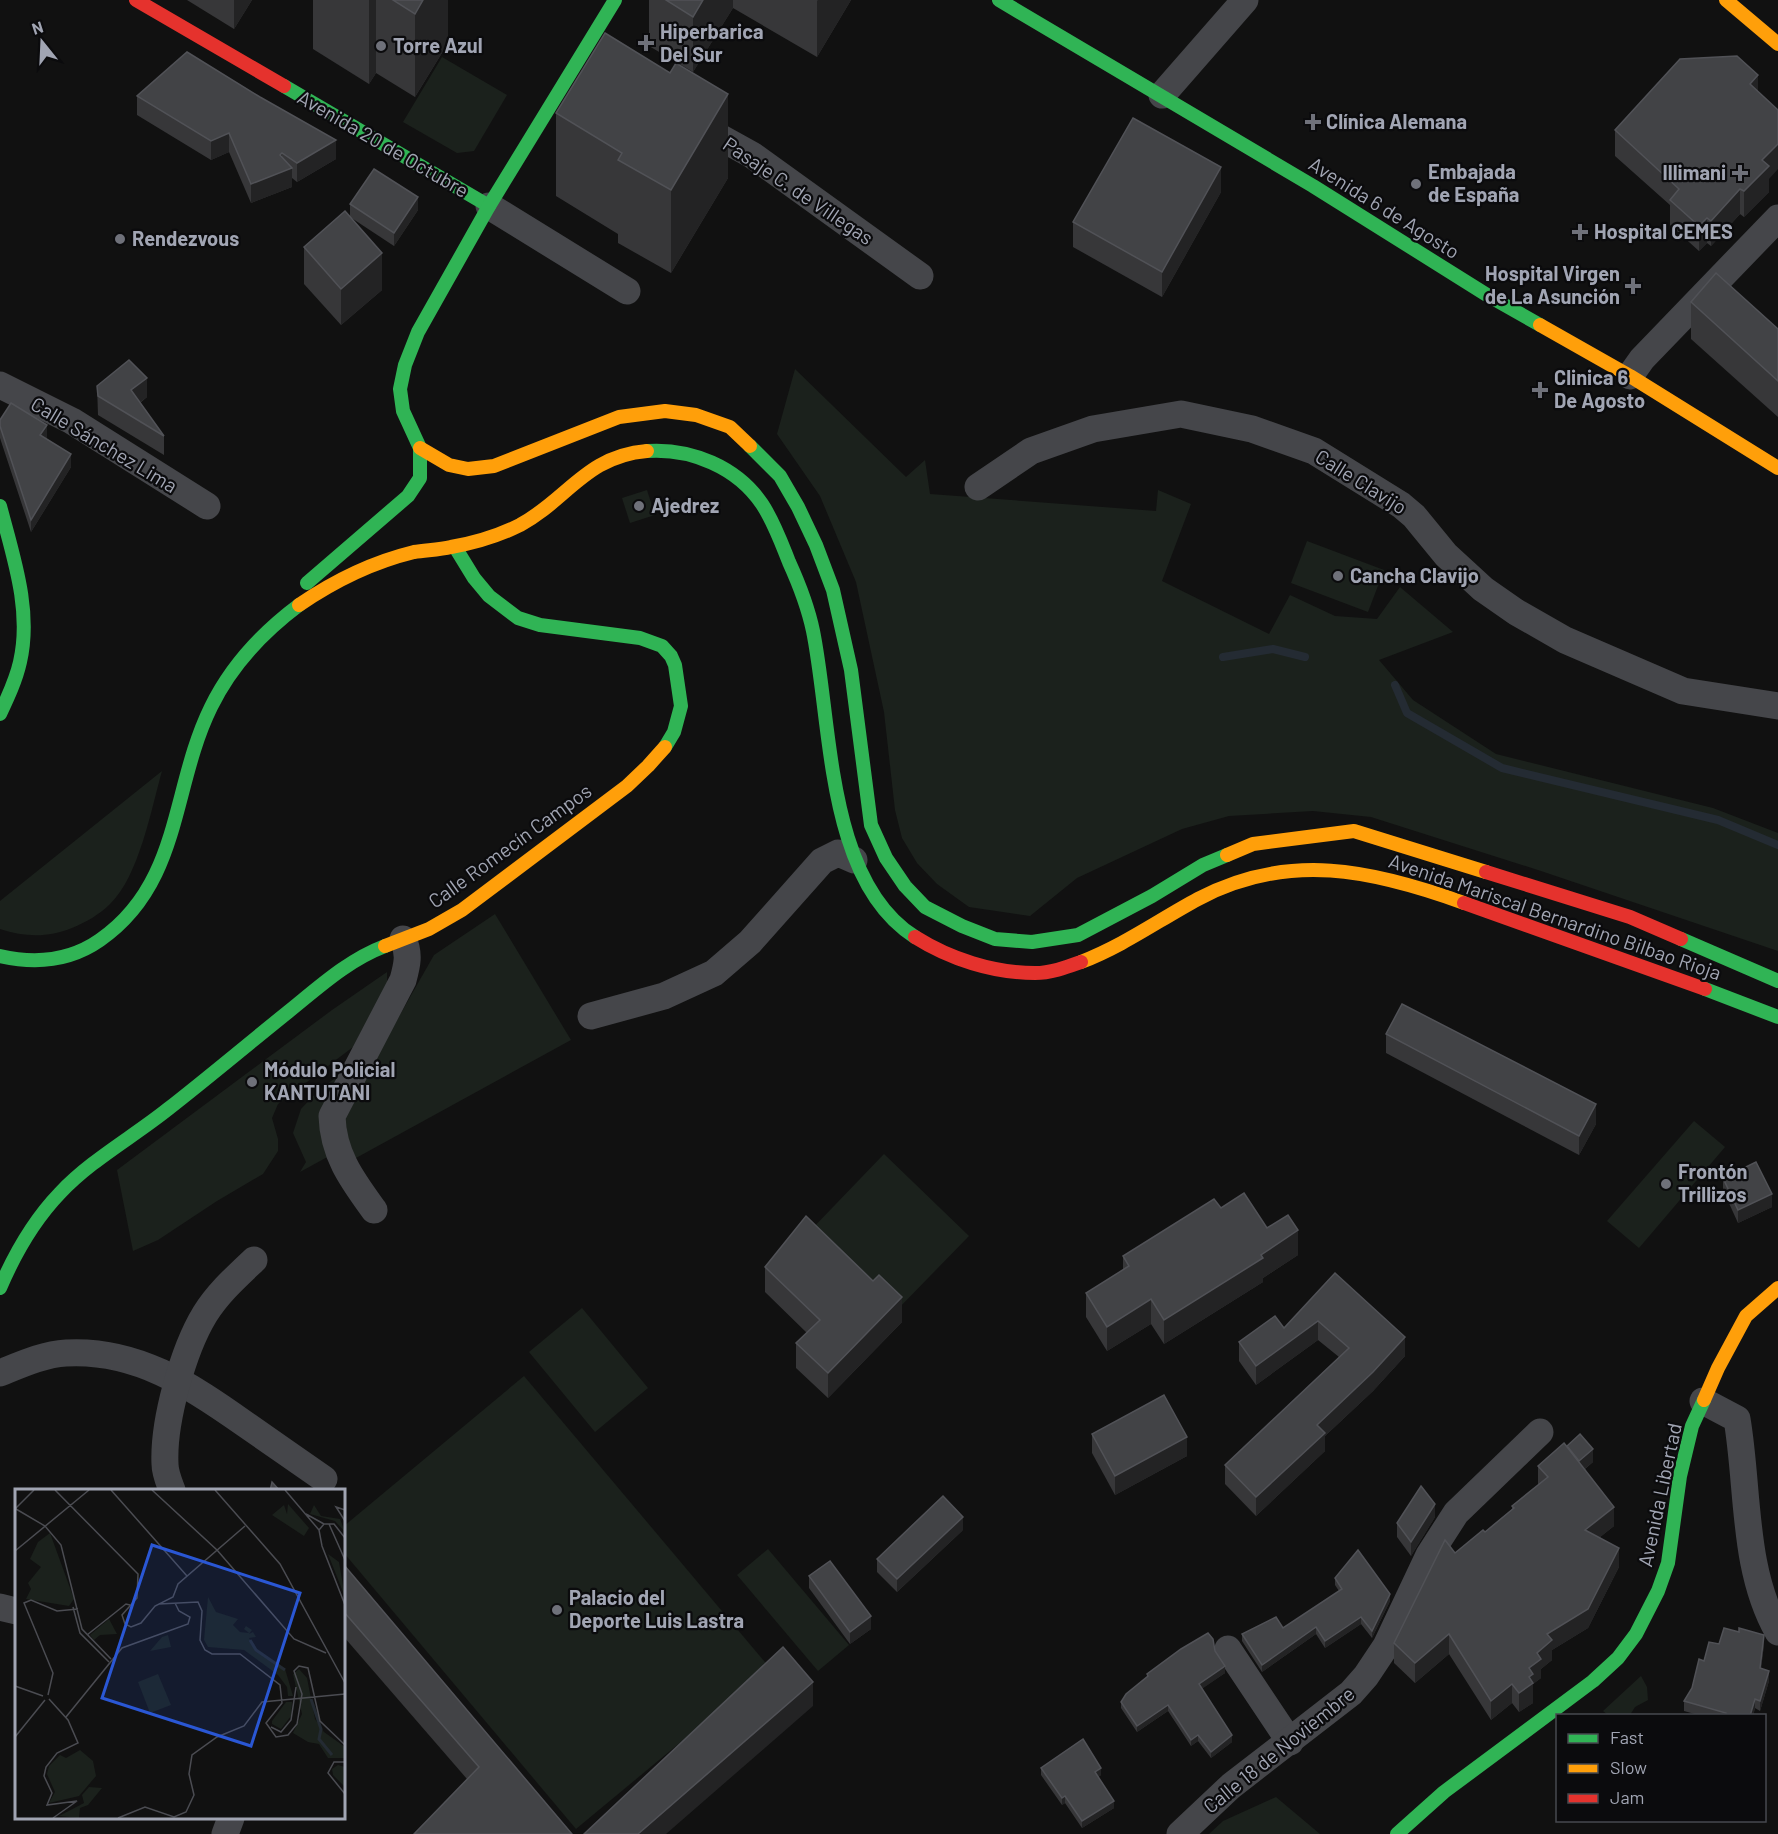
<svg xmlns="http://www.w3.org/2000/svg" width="1778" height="1834" viewBox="0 0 1778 1834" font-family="Barlow,sans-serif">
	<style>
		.green { fill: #1b211c }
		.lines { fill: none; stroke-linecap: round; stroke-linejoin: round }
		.stream { stroke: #242b33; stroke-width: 8 }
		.street { stroke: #45464a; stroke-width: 27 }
		.fast { stroke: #30b455; stroke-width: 14 }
		.slow { stroke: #ff9f0a; stroke-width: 14 }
		.jam { stroke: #e5322d; stroke-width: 14 }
		.wall { fill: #373739 }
		.shaded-wall { fill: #232324 }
		.building { fill: #424346; stroke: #515257; stroke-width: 1.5 }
		.poi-dot { fill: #6f717a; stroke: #0b0b0d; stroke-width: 2 }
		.labels { text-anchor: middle; stroke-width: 4.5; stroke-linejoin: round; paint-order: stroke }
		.poi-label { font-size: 20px; font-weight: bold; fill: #a1a5b3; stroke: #0b0b0d; text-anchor: start }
		.street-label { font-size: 20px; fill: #a1a5b3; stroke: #0b0b0d }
		.inset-river { fill: none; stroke: #242b33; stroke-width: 3 }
		.inset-road { fill: none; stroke: #4b4c52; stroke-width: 1.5 }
		.view { fill: #2a57d4; fill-opacity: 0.15; stroke: #2a57d4; stroke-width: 3 }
		.inset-edge { fill: none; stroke: #a1a5b3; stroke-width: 3 }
	</style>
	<rect width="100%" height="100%" fill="#111"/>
	<g class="green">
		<path d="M442 57 507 95 474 151 457 153 403 122Z"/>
		<path d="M795 369 906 477 925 460 930 494 1156 511 1158 490 1191 504 1162 581 1269 634 1290 595 1335 616 1377 619 1400 587 1453 632 1379 660 1413 700 1496 754 1713 808 1778 833V951L1541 871 1371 817 1313 811 1229 816 1182 829 1077 878 1030 916 969 907 937 884 917 863 902 838 895 810 884 712 856 582 820 496 777 434Z"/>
		<path d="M647 490 655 515 630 523 622 498Z"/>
		<path d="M1307 541 1384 570 1368 612 1291 583Z"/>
		<path d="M162 771C151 810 139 876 110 904 99 915 86 922 72 928 47 938 25 937 0 929V901Z"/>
		<path d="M495 914 571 1040 356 1158 341 1130 344 1113 434 955Z"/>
		<path d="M387 972V985L353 1047 278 1104 272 1118 278 1139V1151L263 1174 217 1201 158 1240 133 1251 117 1170 332 1010Z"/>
		<path d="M348 1069 331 1155 300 1172 306 1162 293 1133 301 1109 320 1089Z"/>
		<path d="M1694 1121 1725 1147 1639 1248 1607 1221Z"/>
		<path d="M884 1154 969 1236 894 1313 809 1232Z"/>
		<path d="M582 1308 648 1388 595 1432 529 1352Z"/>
		<path d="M524 1376 770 1668 576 1829 344 1553V1526Z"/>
		<path d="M768 1549 849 1645 818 1671 737 1575Z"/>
		<path d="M1641 1676 1647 1687 1648 1700 1635 1707 1630 1715H1608L1603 1711Z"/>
		<path d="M1276 1797 1320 1834H1209L1223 1821Z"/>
	</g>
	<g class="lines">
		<g class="stream">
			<path d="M1223 657 1273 649 1305 657"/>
			<path d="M1395 685 1407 713 1502 768 1718 820 1778 845"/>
		</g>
		<g class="street">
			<path d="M1162 95 1245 0"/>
			<path d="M696 124 752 155 920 276"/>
			<path d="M489 206 627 291"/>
			<path d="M1630 376 1642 359 1778 218"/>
			<path d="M0 385 72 421 207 506"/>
			<path d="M978 487 1031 451 1093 429 1181 414 1252 429 1314 451 1401 505 1414 516 1446 555 1483 589 1516 612 1565 640 1683 691 1778 706"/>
			<path d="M591 1016 664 996 714 973 750 942 822 861 838 853 854 860"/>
			<path d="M374 1210C353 1181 333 1155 332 1116L403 980C407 965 410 954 403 939"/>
			<path d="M0 1373C20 1365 44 1354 66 1353 136 1349 190 1385 245 1424 271 1442 298 1461 324 1479"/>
			<path d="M1703 1401 1737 1419C1749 1490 1742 1568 1778 1632"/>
			<path d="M172 1490C169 1482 165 1473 165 1464 163 1422 183 1350 205 1314 218 1293 236 1277 254 1260"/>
			<path d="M0 1607 16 1611"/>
			<path d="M1228 1649 1290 1742"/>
			<path d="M225 1834 231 1818"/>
			<path d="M1180 1834 1231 1786 1351 1693 1366 1676 1386 1646 1429 1555 1456 1513 1540 1432"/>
		</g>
		<g class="fast">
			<path d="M999 0 1313 186 1487 295 1540 325"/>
			<path d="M284 86 489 206"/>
			<path d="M750 446 780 476 798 507 816 545 833 590 851 670 871 825 886 858 905 886 925 907 962 926 995 939 1032 942 1078 935 1152 896 1203 865 1227 855"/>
			<path d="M647 451C691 448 737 467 762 504 774 522 781 542 789 562 799 584 808 607 813 631 832 724 826 881 915 937"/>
			<path d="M0 506C13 556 32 610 20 662 16 680 8 697 0 714"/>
			<path d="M455 547 474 578 489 596 518 618 540 625 640 638 662 646 671 656 675 665 681 706 674 732 665 747"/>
			<path d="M307 583 408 496 420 478V448L403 411 400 389 405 365 418 332 489 206 615 0"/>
			<path d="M1681 939 1778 981"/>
			<path d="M0 956C35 964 70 961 100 940 182 883 171 788 211 707 231 666 263 632 299 605"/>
			<path d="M1705 989 1778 1017"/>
			<path d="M0 1288C15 1253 34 1220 60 1193 91 1160 133 1137 168 1109 209 1077 248 1044 288 1012 319 987 348 960 385 946"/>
			<path d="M1397 1834 1444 1792 1593 1681 1618 1658 1636 1634 1658 1591 1668 1563 1680 1476 1692 1426 1704 1400"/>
		</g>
		<g class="slow">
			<path d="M1726 0 1778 44"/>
			<path d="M1540 325 1630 376 1778 468"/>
			<path d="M420 448 449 465 468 469 494 466 619 417 665 411 696 415 730 427 750 446"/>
			<path d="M299 605C334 581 373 562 414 552 426 550 439 550 451 547 474 543 498 536 520 525 568 499 586 456 647 451"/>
			<path d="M1227 855 1253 844 1354 831 1486 872"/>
			<path d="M385 946 429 929 462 910 627 786 648 766 665 747"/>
			<path d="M1081 962C1123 946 1159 920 1198 899 1288 851 1373 870 1464 903"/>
			<path d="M1704 1400 1718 1368 1746 1316 1778 1288"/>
		</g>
		<g class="jam">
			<path d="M136 0 284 86"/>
			<path d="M1486 872 1630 917 1681 939"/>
			<path d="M1464 903 1705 989"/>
			<path d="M915 937C950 959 993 973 1035 973 1051 973 1067 967 1081 962"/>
		</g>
	</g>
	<g class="wall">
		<path d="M187 0H252L234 29Z"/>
		<path d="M313 0H448V43L415 97 376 73 369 84 313 49Z"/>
		<path d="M649 0H851L817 57 733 8 693 72 649 46Z"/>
		<path d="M1758 92 1769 179V192L1744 217 1740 214 1711 246 1707 243 1699 251 1670 225V205L1615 156V130Z"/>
		<path d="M137 96 336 159 297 182 292 178V187L251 203 229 152 211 160 137 115Z"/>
		<path d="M556 113 728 178 671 273 618 243V234L556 196Z"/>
		<path d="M1221 192 1162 297 1073 247V222Z"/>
		<path d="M350 204 418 210 394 246 350 217Z"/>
		<path d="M304 247 382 290 341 325 304 284Z"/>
		<path d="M1691 302 1778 329V417L1691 339Z"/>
		<path d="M97 386 147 397 140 403 164 436V455L98 415Z"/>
		<path d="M0 420 47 438 46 439 71 467 31 532 0 438Z"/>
		<path d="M1386 1034 1596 1124 1579 1155 1386 1053Z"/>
		<path d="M1723 1178 1772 1207 1738 1223 1723 1190Z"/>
		<path d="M1221 1208 1267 1228 1298 1255 1263 1278V1282L1164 1344 1151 1324 1107 1351 1086 1317V1293L1123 1270V1256Z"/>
		<path d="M765 1267 902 1322 828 1398 796 1368V1343L807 1333 765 1292Z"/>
		<path d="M1335 1273 1405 1356 1373 1391 1325 1436V1451L1256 1516 1225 1484V1465L1339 1357 1318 1340 1256 1385 1239 1361V1342L1284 1328Z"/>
		<path d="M1092 1434 1187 1456 1115 1495 1092 1453Z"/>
		<path d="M1567 1446 1593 1462 1585 1469 1614 1526 1600 1537 1619 1567 1588 1628 1552 1650V1660L1541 1669V1678L1533 1684V1703L1519 1712 1512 1703 1491 1720 1449 1654 1415 1683 1394 1663V1643L1455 1553 1485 1532 1512 1509V1506L1538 1485V1466Z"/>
		<path d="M1435 1517 1411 1556 1397 1537V1523Z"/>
		<path d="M963 1530 897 1592 877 1572V1559Z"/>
		<path d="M344 1565 572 1834 467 1779 344 1637Z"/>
		<path d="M809 1576 871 1629 850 1644 809 1588Z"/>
		<path d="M1335 1578 1390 1601 1372 1638 1361 1624 1325 1648 1316 1634 1262 1672 1242 1641V1634L1283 1628 1339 1591 1335 1585Z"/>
		<path d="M1719 1644 1764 1645 1761 1668 1769 1681 1760 1711 1755 1708 1753 1716H1702L1684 1711V1701L1692 1688 1704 1661Z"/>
		<path d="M1215 1651 1225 1673 1201 1689 1232 1742 1211 1758 1198 1741 1191 1746 1168 1711 1137 1732 1121 1708V1702L1147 1677V1674Z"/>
		<path d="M1041 1768 1101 1775 1098 1777 1114 1808 1082 1828 1065 1803 1062 1805 1041 1775Z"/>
	</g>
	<g class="shaded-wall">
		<path d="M234 0H252L234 29Z"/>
		<path d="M369 0H376V73L369 84Z"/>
		<path d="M423 0H448V43L415 97V14Z"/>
		<path d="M703 0H733V8L693 72V17Z"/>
		<path d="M818 0H851L817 57V1Z"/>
		<path d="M1758 75V100L1750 84Z"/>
		<path d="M728 94V178L671 273V190Z"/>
		<path d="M229 133V152L211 160V141Z"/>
		<path d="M336 140V159L297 182V163Z"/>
		<path d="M1778 144V169L1769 179V192L1744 217V191L1762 160Z"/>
		<path d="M282 153V172L292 168V187L251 203V184Z"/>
		<path d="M1221 167V192L1162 297V272Z"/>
		<path d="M1740 189V214L1711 246V221Z"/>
		<path d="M418 197V210L394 246V233Z"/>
		<path d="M1707 218V243L1699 251V226Z"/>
		<path d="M382 253V290L341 325V289Z"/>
		<path d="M147 378V397L131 409V390Z"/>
		<path d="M47 425V438L40 448V435Z"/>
		<path d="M71 454V467L31 532V520Z"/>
		<path d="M1596 1104V1124L1579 1155V1136Z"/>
		<path d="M1772 1194V1207L1738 1223V1210Z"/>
		<path d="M1298 1230V1255L1263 1278V1282L1164 1344V1320Z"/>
		<path d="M902 1297V1322L828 1398V1373Z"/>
		<path d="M1151 1299V1324L1107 1351V1327Z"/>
		<path d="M1318 1321V1340L1256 1385V1366Z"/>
		<path d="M1405 1337V1356L1373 1391 1325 1436V1451L1256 1516V1497L1317 1425Z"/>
		<path d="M1187 1437V1456L1115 1495V1476Z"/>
		<path d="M1593 1449V1462L1577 1475V1462Z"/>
		<path d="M1435 1504V1517L1411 1556V1542Z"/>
		<path d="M1614 1507V1526L1585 1549V1530Z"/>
		<path d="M963 1517V1530L897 1592V1579Z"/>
		<path d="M1619 1548V1567L1588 1628 1552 1650V1660L1541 1669V1678L1533 1684V1703L1519 1712V1693L1529 1668 1547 1634Z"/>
		<path d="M1390 1594V1601L1372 1638V1631Z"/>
		<path d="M871 1616V1629L850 1644V1632Z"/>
		<path d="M1361 1617V1624L1325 1648V1641Z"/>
		<path d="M1316 1627V1634L1262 1672V1665Z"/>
		<path d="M1449 1634V1654L1415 1683V1663Z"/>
		<path d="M1764 1635V1645L1760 1678V1668Z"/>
		<path d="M1225 1666V1673L1199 1691V1684Z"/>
		<path d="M1769 1671V1681L1760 1711V1701Z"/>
		<path d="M813 1682V1706L666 1834H638Z"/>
		<path d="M1512 1684V1703L1491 1720V1701Z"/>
		<path d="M1755 1699V1708L1753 1716H1750Z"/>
		<path d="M1168 1705V1711L1137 1732V1726Z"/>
		<path d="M1198 1735V1741L1191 1746V1740Z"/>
		<path d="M1232 1735V1742L1211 1758V1752Z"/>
		<path d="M1101 1768V1775L1095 1780V1772Z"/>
		<path d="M1065 1796V1803L1062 1805V1798Z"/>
		<path d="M1114 1801V1808L1082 1828V1821Z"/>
	</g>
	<g class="building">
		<path d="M393 0H423L415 14Z"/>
		<path d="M666 0H703L693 17Z"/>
		<path d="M605 33 670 73 676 63 728 94 671 190 618 160 622 153 556 113Z"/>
		<path d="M187 52 260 97 336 140 297 163 282 153 280 155 292 168 251 184 229 133 211 141 137 96Z"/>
		<path d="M1737 56 1758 75 1750 84 1778 110V144L1762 160 1769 166 1744 191 1740 189 1711 221 1707 218 1699 226 1670 200 1679 189 1615 130 1680 59Z"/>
		<path d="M1133 118 1221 167 1162 272 1073 222Z"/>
		<path d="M374 169 418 197 394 233 350 204Z"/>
		<path d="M345 211 382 253 341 289 304 247Z"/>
		<path d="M1716 273 1778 329V381L1691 302Z"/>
		<path d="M129 360 147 378 131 390 164 436 98 396 97 386Z"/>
		<path d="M11 403 47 425 40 435 71 454 31 520 0 426V420Z"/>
		<path d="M1402 1004 1596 1104 1579 1136 1386 1034Z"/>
		<path d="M1756 1162 1772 1194 1738 1210 1723 1178Z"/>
		<path d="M1244 1193 1267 1228 1288 1215 1298 1230 1261 1255 1263 1258 1164 1320 1151 1299 1107 1327 1086 1293 1129 1266 1123 1256 1214 1199 1221 1208Z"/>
		<path d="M806 1216 873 1281 879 1275 902 1297 828 1373 796 1343 820 1320 765 1267Z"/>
		<path d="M1335 1273 1405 1337 1373 1372 1317 1425 1325 1433 1256 1497 1225 1465 1349 1348 1318 1321 1256 1366 1239 1342 1275 1316 1284 1328Z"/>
		<path d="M1164 1395 1187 1437 1115 1476 1092 1434Z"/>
		<path d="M1580 1434 1593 1449 1579 1461 1567 1446Z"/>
		<path d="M1564 1443 1614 1507 1585 1530 1619 1548 1588 1609 1547 1634 1552 1640 1537 1653 1541 1659 1529 1668 1533 1674 1529 1677 1533 1683 1519 1693 1512 1684 1491 1701 1449 1634 1415 1663 1394 1643 1445 1540 1455 1553 1483 1530 1485 1532 1514 1508 1512 1506 1548 1477 1538 1466Z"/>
		<path d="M272 1482 280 1491H270Z"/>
		<path d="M1421 1486 1435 1504 1411 1542 1397 1523Z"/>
		<path d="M943 1496 963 1517 897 1579 877 1559Z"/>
		<path d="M1358 1550 1390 1594 1372 1631 1361 1617 1325 1641 1316 1627 1262 1665 1242 1634 1276 1617 1283 1628 1342 1589 1335 1578Z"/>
		<path d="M830 1561 871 1616 850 1632 809 1576Z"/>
		<path d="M344 1565 572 1834H414L479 1767 344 1612Z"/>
		<path d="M1724 1628 1739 1632V1628L1764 1635 1760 1668 1769 1671 1760 1701 1755 1699 1750 1716H1726V1713L1684 1701 1692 1688 1699 1659 1704 1661 1709 1642 1719 1644Z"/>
		<path d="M1208 1633 1213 1639 1215 1651 1225 1666 1199 1684 1232 1735 1211 1752 1198 1735 1191 1740 1168 1705 1137 1726 1121 1702 1126 1694 1148 1676 1147 1674 1181 1649Z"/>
		<path d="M783 1647 813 1682 638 1834H584Z"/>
		<path d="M1083 1739 1101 1768 1095 1772 1114 1801 1082 1821 1065 1796 1062 1798 1041 1768Z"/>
	</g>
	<g class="poi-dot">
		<path d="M643 34h6v6h6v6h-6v6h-6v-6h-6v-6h6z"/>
		<circle cx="381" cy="46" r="6"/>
		<path d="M1310 113h6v6h6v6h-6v6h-6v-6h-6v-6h6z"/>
		<path d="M1737 164h6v6h6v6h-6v6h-6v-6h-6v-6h6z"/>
		<circle cx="1416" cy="184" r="6"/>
		<path d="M1577 223h6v6h6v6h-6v6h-6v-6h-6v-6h6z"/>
		<circle cx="120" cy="239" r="6"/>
		<path d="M1630 277h6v6h6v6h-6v6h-6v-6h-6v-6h6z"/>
		<path d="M1537 381h6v6h6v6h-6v6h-6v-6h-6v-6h6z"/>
		<circle cx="639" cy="506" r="6"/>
		<circle cx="1338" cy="576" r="6"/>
		<circle cx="252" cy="1082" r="6"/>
		<circle cx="1666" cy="1184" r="6"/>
		<circle cx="557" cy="1610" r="6"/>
	</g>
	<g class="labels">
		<g class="poi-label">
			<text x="660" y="39">Hiperbarica<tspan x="660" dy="23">Del Sur</tspan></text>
			<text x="393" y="53">Torre Azul</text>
			<text x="1326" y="129">Clínica Alemana</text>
			<text x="1428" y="179">Embajada<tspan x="1428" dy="23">de España</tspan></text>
			<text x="1726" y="180" text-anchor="end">Illimani</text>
			<text x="1594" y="239">Hospital CEMES</text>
			<text x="132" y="246">Rendezvous</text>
			<text x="1620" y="281" text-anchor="end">Hospital Virgen<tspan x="1620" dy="23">de La Asunción</tspan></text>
			<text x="1554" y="385">Clinica 6<tspan x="1554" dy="23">De Agosto</tspan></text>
			<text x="651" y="513">Ajedrez</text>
			<text x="1350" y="583">Cancha Clavijo</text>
			<text x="264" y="1077">Módulo Policial<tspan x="264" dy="23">KANTUTANI</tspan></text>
			<text x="1678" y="1179">Frontón<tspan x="1678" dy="23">Trillizos</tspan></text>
			<text x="569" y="1605">Palacio del<tspan x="569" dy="23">Deporte Luis Lastra</tspan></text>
		</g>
		<g class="street-label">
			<text transform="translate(383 144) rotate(30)" y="7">Avenida 20 de Octubre</text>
			<text transform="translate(798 191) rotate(34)" y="7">Pasaje C. de Villegas</text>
			<text transform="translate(1384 208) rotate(32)" y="7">Avenida 6 de Agosto</text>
			<text transform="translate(104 445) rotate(31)" y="7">Calle Sánchez Lima</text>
			<text transform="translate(1361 482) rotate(32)" y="7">Calle Clavijo</text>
			<text transform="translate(510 846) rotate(-36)" y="7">Calle Romecín Campos</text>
			<text transform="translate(1555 917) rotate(19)" y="7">Avenida Mariscal Bernardino Bilbao Rioja</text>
			<text transform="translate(1660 1495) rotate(-78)" y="7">Avenida Libertad</text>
			<text transform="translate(1279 1750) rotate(-39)" y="7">Calle 18 de Noviembre</text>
		</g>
	</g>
	<g transform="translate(15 1489)">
		<rect width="330" height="330" fill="#111"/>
		<path d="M273 15 294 39 289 47 257 26 269 16 272 25ZM299 16 306 27 325 30 330 43 320 32 295 25ZM35 44 59 110 54 117 11 110 16 100 13 94 26 78 15 70 23 53ZM313 65 324 73 330 108ZM193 108 201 123 223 130 218 136 225 143 234 144 229 140 231 137 237 141 234 145 238 143 241 148 234 149 241 160 270 180 278 207H273L272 198 263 186 229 161 193 158 189 151ZM94 130 102 145 85 146 79 151 75 146ZM153 146 156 158 135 162 147 148ZM284 180 292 189 300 230 309 243 330 258V269H313L304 255 293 253 278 244 287 225 278 185ZM143 185 156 216 135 224 123 193ZM271 213H277L276 227 266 240 257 235V232ZM65 261 78 272 81 287 64 307 34 314 40 303 32 285 34 277 45 266 51 269ZM323 276 330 278V298L318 286 317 280ZM74 298 87 299 73 316 65 319 64 329 44 327 69 314 67 306Z" fill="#1b211c"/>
		<path class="inset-river" d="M235 151 241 161 270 181M296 210 306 240 304 250 317 266"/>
		<path class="inset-road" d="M40 1 123 85 122 109 107 126 110 135 116 138 126 134 140 117 158 108 163 95 230 37M96 1 172 87M137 1 202 61 279 150 311 164M200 1 265 75 330 194M270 1 304 41M0 20 19 1M1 20 30 37 46 56 67 140 96 170M330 21 321 18 330 32M291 25 309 35M314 35 330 71M330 49 319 35H309L304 41 307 57 330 116M0 62 74 1M144 115 183 113 187 122 185 151 190 161 197 165H225L265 196 267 214 251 234 261 248 273 246 282 235 287 205 279 182 284 177 293 179 305 232 330 256M58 118 65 144 94 173M72 146 111 115 115 116M0 197 28 207M33 206 38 184 9 114 16 111 42 122 63 120M34 210 53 231 63 254 42 264 31 278 29 287 37 304 32 316 62 312 38 329M51 228 107 159 173 135 175 128 164 122 160 114M256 238 266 243 276 231 281 198M0 248 30 211M330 273H319L313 284 330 305M103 329 130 318 159 328 171 323 179 306 174 285 177 266 202 248 229 237 247 213 330 205"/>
		<path class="view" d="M137 56 285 104 236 257 87 209Z"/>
		<rect width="330" height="330" class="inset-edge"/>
	</g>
	<rect x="1556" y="1714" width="210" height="108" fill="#0b0b0d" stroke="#47494f" stroke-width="1.5"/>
	<rect x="1568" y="1734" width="30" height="9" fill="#30b455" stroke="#47494f" stroke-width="1.5"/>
	<text x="1610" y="1744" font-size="18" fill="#a1a5b3">Fast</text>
	<rect x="1568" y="1764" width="30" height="9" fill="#ff9f0a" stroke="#47494f" stroke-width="1.5"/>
	<text x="1610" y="1774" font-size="18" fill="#a1a5b3">Slow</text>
	<rect x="1568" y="1794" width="30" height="9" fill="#e5322d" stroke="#47494f" stroke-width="1.5"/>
	<text x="1610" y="1804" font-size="18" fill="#a1a5b3">Jam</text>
	<g transform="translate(42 42) rotate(342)" stroke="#0b0b0d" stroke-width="4.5" paint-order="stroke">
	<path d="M0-4.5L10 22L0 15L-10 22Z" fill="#a1a5b3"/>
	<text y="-9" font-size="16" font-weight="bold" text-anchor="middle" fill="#a1a5b3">N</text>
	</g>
</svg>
